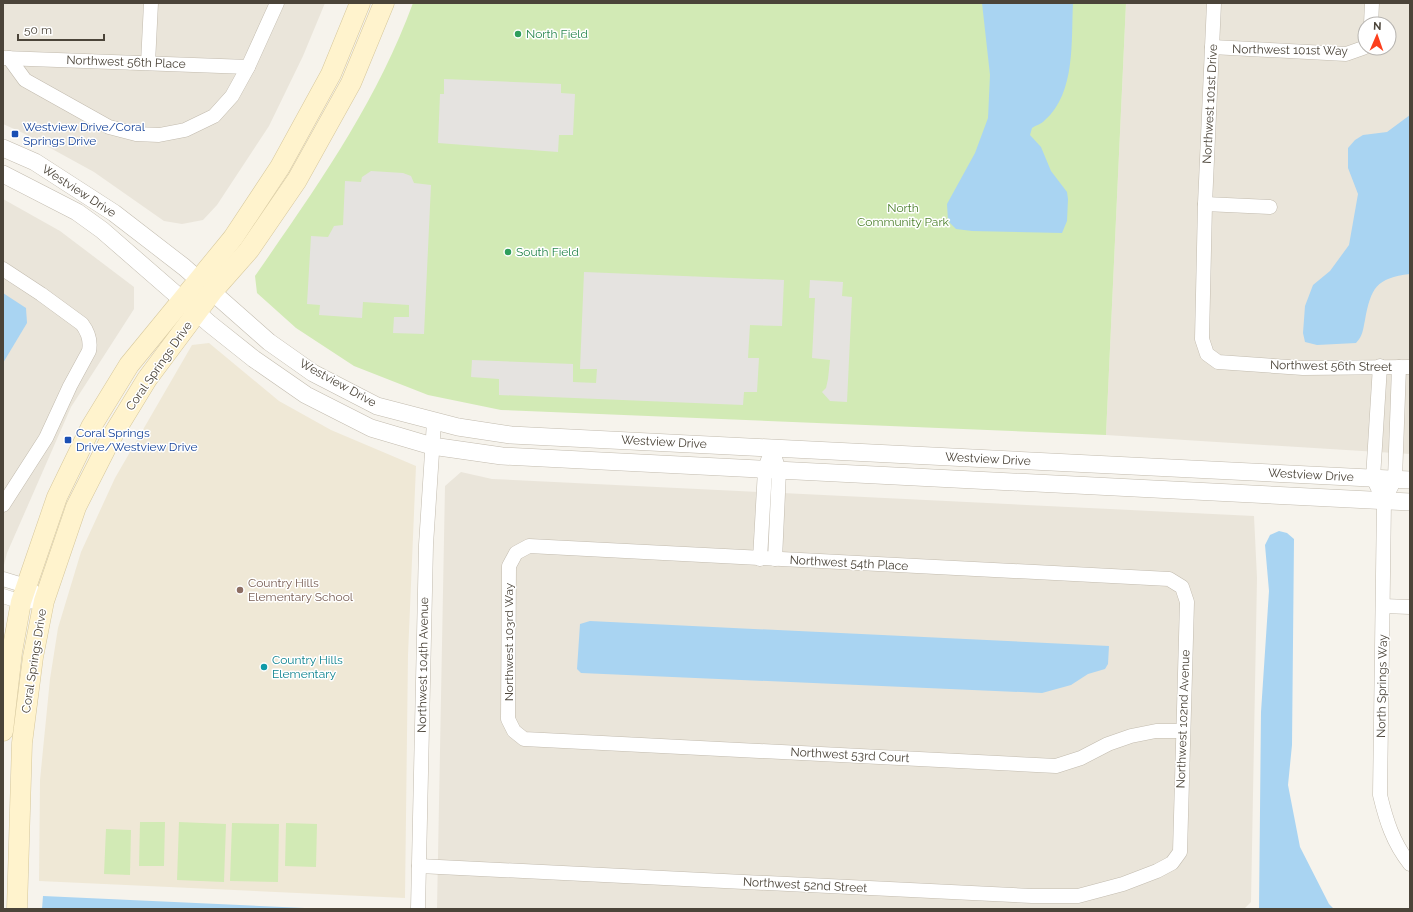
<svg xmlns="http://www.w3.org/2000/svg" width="1413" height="912" viewBox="0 0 1413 912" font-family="Raleway,sans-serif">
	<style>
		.residential { fill: #eae5da; fill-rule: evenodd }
		.education { fill: #efe8d6 }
		.green { fill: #d2eab5 }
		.parking { fill: #e5e3e0 }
		.water { fill: #a9d4f2 }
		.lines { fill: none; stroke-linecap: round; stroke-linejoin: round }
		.minor-casing { stroke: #c2bbae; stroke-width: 15 }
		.tertiary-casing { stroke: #c2bbae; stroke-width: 18 }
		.secondary-casing { stroke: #d6c79b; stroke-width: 21 }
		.minor { stroke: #fff; stroke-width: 14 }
		.tertiary { stroke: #fff; stroke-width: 17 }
		.secondary { stroke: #fff3cd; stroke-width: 20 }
		.leisure-dot { fill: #2e9e5b; stroke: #fff; stroke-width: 1.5 }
		.transit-dot { fill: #1a4fb4; stroke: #fff; stroke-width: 1.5 }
		.education-dot { fill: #8d6e63; stroke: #fff; stroke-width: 1.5 }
		.culture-dot { fill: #0f9aa8; stroke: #fff; stroke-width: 1.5 }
		.labels { text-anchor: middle; stroke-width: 3; stroke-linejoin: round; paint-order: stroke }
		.leisure-label { font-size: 12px; fill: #27864d; stroke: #fff; text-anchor: start }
		.street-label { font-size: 12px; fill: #4b4439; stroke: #fff }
		.transit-label { font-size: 12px; fill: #164399; stroke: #fff; text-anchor: start }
		.park-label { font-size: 12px; fill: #4a7f2a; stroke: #fff }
		.education-label { font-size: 12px; fill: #785e54; stroke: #fff; text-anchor: start }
		.culture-label { font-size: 12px; fill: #0d838f; stroke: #fff; text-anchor: start }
	</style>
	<rect width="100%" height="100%" fill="#f6f3ec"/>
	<g class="residential">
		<path d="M3 3H325L303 56 269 126 217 205 203 220 182 224 164 221 94 172 23 133 3 124Z"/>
		<path d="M1126 3H1410V454L1106 435ZM1365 24H1389V48H1365Z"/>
		<path d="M3 199 60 231 134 287V309L71 407 7 553 3 569Z"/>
		<path d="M461 472 492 479 1254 516 1257 578 1251 902 1244 909H437L445 486Z"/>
	</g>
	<path class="education" d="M209 343 279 401 331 430 416 466 408 655 405 898 39 881 40 780 50 679 58 628 81 552 115 478 192 345Z"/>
	<g class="green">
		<path d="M413 3H1126L1106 435 501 410 428 395 354 366 296 328 257 293 255 276C316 188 376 104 413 3Z"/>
		<path d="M140 822H165L164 866H139Z"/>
		<path d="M179 822 226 824 224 882 177 880Z"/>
		<path d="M232 823 279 824 278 882 230 881Z"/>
		<path d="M286 823 317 824 316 867 285 866Z"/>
		<path d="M106 829 131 830 130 875 104 874Z"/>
	</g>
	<g class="parking">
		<path d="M444 79 561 84V93L575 94 573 135H559L558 152 438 143 440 94H444Z"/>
		<path d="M371 171 403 173 411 176 414 183 431 185 424 334 393 333 394 317H409V305L363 302 362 318 319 315 320 305 307 304 311 236 328 237 334 226 343 225 345 181 361 182 362 177Z"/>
		<path d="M584 272 784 280 782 326 750 325 748 358H759L757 392H744L743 405 499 395V379L471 377 472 360 573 364V382L596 383 597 369H580Z"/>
		<path d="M810 280 843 282 842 296 852 297 847 402 830 401 822 392 826 388 828 379 830 360 812 358 815 298H809Z"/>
	</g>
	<g class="water">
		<path d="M982 3H1073C1071 40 1076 93 1045 120 1042 124 1036 125 1032 128L1030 135 1041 147 1051 171 1067 192 1068 199 1067 221 1062 233 972 231 956 229 948 221 947 204 975 153 988 118 990 75Z"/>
		<path d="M1410 115V274C1376 278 1371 288 1365 320 1363 329 1363 336 1356 343L1317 345 1305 342 1303 333 1305 306 1313 285 1330 271 1349 245 1358 194 1348 168V148L1355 140 1363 135 1387 132Z"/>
		<path d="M3 293 26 308 27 323 3 363Z"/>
		<path d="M1279 531 1287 533 1294 539 1292 745 1288 785 1300 847 1329 904 1334 909H1259L1261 712 1269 591 1265 545 1270 535Z"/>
		<path d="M590 621 1109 646 1108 664 1105 669 1088 674 1071 685 1042 693 581 673 577 669 580 624Z"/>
		<path d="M43 896 327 909H42Z"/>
	</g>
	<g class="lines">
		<g class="minor-casing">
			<g id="minor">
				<path d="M1214 3 1205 204 1202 339 1207 354 1218 362 1303 368 1410 367"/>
				<path d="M1371 24 1372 3"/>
				<path d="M1212 47 1346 54 1363 48 1365 45"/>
				<path d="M3 58 248 67"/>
				<path d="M9 58 25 80 109 127 136 134 159 135 185 130 214 116 232 96 248 67 277 3"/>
				<path d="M148 63 151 3"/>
				<path d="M1205 204 1270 207"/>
				<path d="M3 269 41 294 82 324C88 332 91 341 89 351L70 386 46 438 3 505"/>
				<path d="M1380 366 1373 478 1384 501 1380 795C1386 820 1393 843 1410 864"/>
				<path d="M772 448 779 471 775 559"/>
				<path d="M1384 501 1395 479 1399 367"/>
				<path d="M760 559 765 470 768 460"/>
				<path d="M3 579 26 586 33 591"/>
				<path d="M3 596 21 602 44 601"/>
				<path d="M1383 606 1410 607"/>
				<path d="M419 866 1032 896H1078L1123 884 1157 871 1172 863 1180 852 1187 602 1182 587 1169 579 529 546 516 553 509 566 508 719 514 731 524 739 1056 766 1081 758 1108 744 1131 736 1156 731H1183"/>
				<path d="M418 909 426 545 434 422"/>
			</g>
		</g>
		<g class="tertiary-casing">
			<g id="tertiary">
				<path d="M3 148 35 162 114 213 184 267 269 342 313 373 377 406 458 427 511 435 1410 480"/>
				<path d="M3 174 77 212 102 230 210 324 254 359 306 395 371 428 432 446 502 456 1410 502"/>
			</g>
		</g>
		<g class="secondary-casing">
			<g id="secondary">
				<path d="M3 731 12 652 21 602 57 497 91 427 129 365 233 238 280 167 331 74 360 3"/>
				<path d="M17 909 22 743 33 657 44 601 76 507 111 438 147 379 212 292 249 250 297 180 351 83 384 3"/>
			</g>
		</g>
		<use href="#minor" class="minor"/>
		<use href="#tertiary" class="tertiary"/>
		<use href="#secondary" class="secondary"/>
	</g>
	<g class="leisure-dot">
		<circle cx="518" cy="34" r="4"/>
		<circle cx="508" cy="252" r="4"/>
	</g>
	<g class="transit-dot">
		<rect x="11" y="130" width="8" height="8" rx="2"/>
		<rect x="64" y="436" width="8" height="8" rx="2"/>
	</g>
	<circle class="education-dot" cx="240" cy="590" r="4"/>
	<circle class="culture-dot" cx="264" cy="667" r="4"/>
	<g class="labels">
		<g class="leisure-label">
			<text x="526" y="38">North Field</text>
			<text x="516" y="256">South Field</text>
		</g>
		<g class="street-label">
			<text transform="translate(1290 50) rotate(1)" y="4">Northwest 101st Way</text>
			<text transform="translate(126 62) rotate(2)" y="4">Northwest 56th Place</text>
			<text transform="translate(1210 104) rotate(-87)" y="4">Northwest 101st Drive</text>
			<text transform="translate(79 191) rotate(33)" y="4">Westview Drive</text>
			<text transform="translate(159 366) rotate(-55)" y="4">Coral Springs Drive</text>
			<text transform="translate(1331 366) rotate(1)" y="4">Northwest 56th Street</text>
			<text transform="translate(338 383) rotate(29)" y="4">Westview Drive</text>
			<text transform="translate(664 442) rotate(3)" y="4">Westview Drive</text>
			<text transform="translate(988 459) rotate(3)" y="4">Westview Drive</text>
			<text transform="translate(1311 475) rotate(3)" y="4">Westview Drive</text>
			<text transform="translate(849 563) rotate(3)" y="4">Northwest 54th Place</text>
			<text transform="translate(509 642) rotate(-90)" y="4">Northwest 103rd Way</text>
			<text transform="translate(34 661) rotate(-81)" y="4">Coral Springs Drive</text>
			<text transform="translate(423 665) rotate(-89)" y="4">Northwest 104th Avenue</text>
			<text transform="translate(1382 686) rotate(-89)" y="4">North Springs Way</text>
			<text transform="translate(1183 719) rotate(-88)" y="4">Northwest 102nd Avenue</text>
			<text transform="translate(850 755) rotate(3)" y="4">Northwest 53rd Court</text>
			<text transform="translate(805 885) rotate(3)" y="4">Northwest 52nd Street</text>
		</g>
		<g class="transit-label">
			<text x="23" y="131">Westview Drive/Coral<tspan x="23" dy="14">Springs Drive</tspan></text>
			<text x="76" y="437">Coral Springs<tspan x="76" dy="14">Drive/Westview Drive</tspan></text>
		</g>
		<g class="park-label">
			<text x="903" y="212">North<tspan x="903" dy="14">Community Park</tspan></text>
		</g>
		<g class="education-label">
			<text x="248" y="587">Country Hills<tspan x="248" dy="14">Elementary School</tspan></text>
		</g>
		<g class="culture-label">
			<text x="272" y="664">Country Hills<tspan x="272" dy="14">Elementary</tspan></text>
		</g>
	</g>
	<rect width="1413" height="912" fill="none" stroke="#4b4439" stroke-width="8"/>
	<g transform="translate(1377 36) rotate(2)"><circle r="19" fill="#ffffff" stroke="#b7b4b0"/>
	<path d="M0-3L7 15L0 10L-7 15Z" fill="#fc3f1d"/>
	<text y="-6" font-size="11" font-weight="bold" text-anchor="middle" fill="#4b4439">N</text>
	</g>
	<path d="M18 34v6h86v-6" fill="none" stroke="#4b4439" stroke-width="2"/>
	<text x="24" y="34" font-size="12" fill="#4b4439" stroke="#ffffff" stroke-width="3" paint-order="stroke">50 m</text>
</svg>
